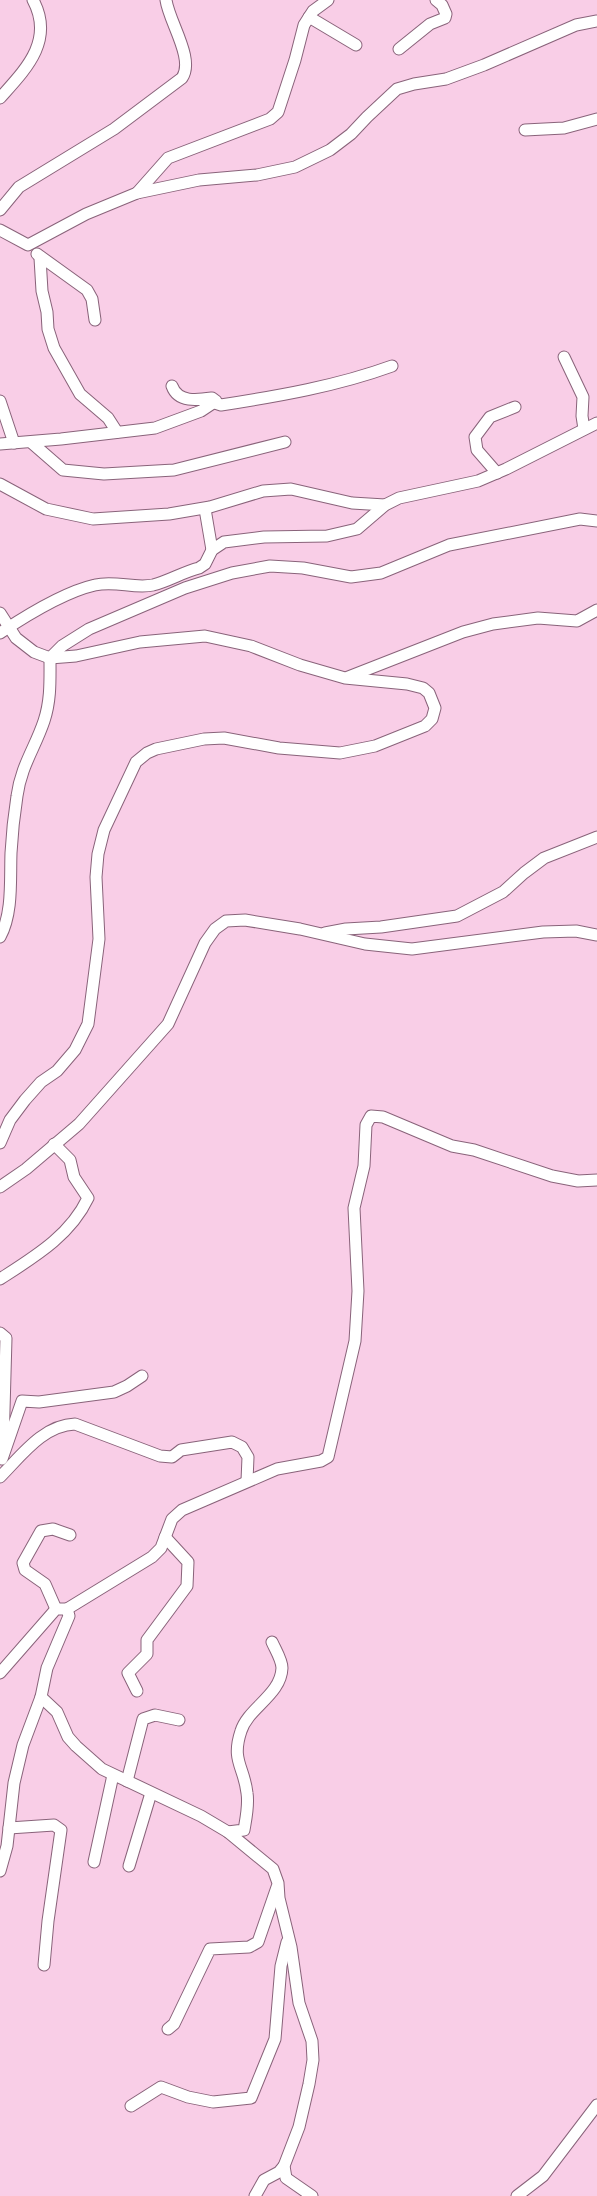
<svg xmlns="http://www.w3.org/2000/svg" width="597" height="2196" viewBox="0 0 597 2196" font-family="'Space Grotesk',sans-serif">
	<style>
		.lines { fill: none; stroke-linecap: round; stroke-linejoin: round }
		.minor-casing { stroke: #89637a; stroke-width: 13 }
		.minor { stroke: #fff; stroke-width: 11 }
	</style>
	<rect width="100%" height="100%" fill="#f9cee7"/>
	<g class="lines">
		<g class="minor-casing">
			<g id="minor">
				<path d="M309 17 356 45"/>
				<path d="M399 49 430 24 445 18 446 14 442 5 436 0"/>
				<path d="M0 98C25 70 55 41 33 0"/>
				<path d="M525 130 564 128 597 119"/>
				<path d="M137 193 168 158 270 119 278 112 295 60 304 25 313 11 328 0"/>
				<path d="M0 210 19 187 114 129 182 78C195 59 169 22 166 0"/>
				<path d="M0 230 28 245 86 214 137 193 199 180 257 175 295 167 330 150 351 134 367 117 397 89 414 84 446 79 484 65 576 25 597 21"/>
				<path d="M37 254 87 290 92 299 95 320"/>
				<path d="M40 258 42 291 47 312 48 329 54 348 80 394 108 418 117 432"/>
				<path d="M564 357 583 397 582 416 584 429"/>
				<path d="M0 401 14 443"/>
				<path d="M215 403 221 405C279 396 337 386 392 366"/>
				<path d="M32 443 63 470 104 474 174 470 285 442"/>
				<path d="M0 444 61 439 155 428 201 411 216 401 212 398C198 400 178 403 172 386"/>
				<path d="M497 473 477 450 475 437 490 417 515 407"/>
				<path d="M0 484 46 509 93 519 169 514 210 507 263 491 291 489 352 503 385 505"/>
				<path d="M205 509 212 550"/>
				<path d="M0 613 16 638 34 652 50 658 76 656 140 642 205 636 251 646 300 665 345 678 407 684 423 688 429 693 435 708 432 719 425 726 375 746 340 753 279 748 224 738 204 739 156 749 147 753 136 762 104 830 98 854 96 877 99 939 88 1024 75 1050 57 1071 41 1082 25 1100 10 1120 0 1143"/>
				<path d="M0 633C27 615 64 592 95 585 115 580 134 589 153 585 169 581 183 572 199 568L205 564 212 550 224 542 264 537 327 536 357 529 385 505 399 498 478 481 506 469 597 423"/>
				<path d="M348 677 463 632 493 624 538 618 577 621 597 610"/>
				<path d="M325 933 346 929 381 927 457 916 503 892 524 873 544 858 597 837"/>
				<path d="M0 937C13 913 10 880 11 853 12 834 14 815 17 796 21 766 35 748 44 721 51 700 50 680 50 658L62 646 89 629 185 588 232 573 270 566 303 568 351 577 381 573 449 545 580 519 597 521"/>
				<path d="M0 1187 26 1169 79 1124 168 1024 205 943 215 929 226 921 245 920 300 929 365 944 412 949 543 932 576 931 597 935"/>
				<path d="M0 1279C34 1257 70 1236 88 1198L74 1177 70 1160 54 1144"/>
				<path d="M0 1333 6 1338 3 1446"/>
				<path d="M2 1459 22 1401 39 1402 114 1392 127 1386 142 1376"/>
				<path d="M0 1477C21 1456 43 1425 75 1424L160 1456 172 1457 181 1450 232 1442 242 1447 248 1457 247 1481"/>
				<path d="M56 1609 45 1584 25 1570 23 1563 41 1531 53 1529 70 1535"/>
				<path d="M67 1609 152 1557 161 1548 172 1519 182 1510 277 1469 321 1461 328 1457 355 1341 358 1291 354 1208 364 1166 366 1125 371 1116 383 1117 452 1146 474 1150 552 1176 578 1181 597 1180"/>
				<path d="M0 1673 56 1609H67L69 1616 47 1668 41 1697 23 1745 14 1783 7 1846 0 1871"/>
				<path d="M137 1691 128 1673 147 1654V1640L187 1586 188 1562 165 1537"/>
				<path d="M41 1697 57 1712 68 1737 76 1746 102 1769 201 1816 228 1832 273 1869 278 1883 279 1898 291 1947 299 2003 312 2041 313 2060 309 2084 299 2127 284 2166 286 2178 312 2196"/>
				<path d="M127 1781 143 1719 155 1715 179 1720"/>
				<path d="M9 1828 54 1825 61 1830 48 1921 44 1965"/>
				<path d="M228 1832 244 1830C246 1818 249 1805 247 1793 244 1766 231 1761 241 1731 248 1708 281 1695 282 1668 282 1660 275 1649 272 1642"/>
				<path d="M94 1862 113 1775"/>
				<path d="M129 1866 151 1793"/>
				<path d="M168 2029 174 2024 210 1949 249 1947 258 1942 277 1887"/>
				<path d="M131 2106 161 2087 188 2097 213 2102 251 2098 275 2039 281 1966 287 1942"/>
				<path d="M255 2196 264 2180 279 2172 284 2166"/>
				<path d="M517 2196 543 2176 597 2105"/>
			</g>
		</g>
		<use href="#minor" class="minor"/>
	</g>
</svg>
